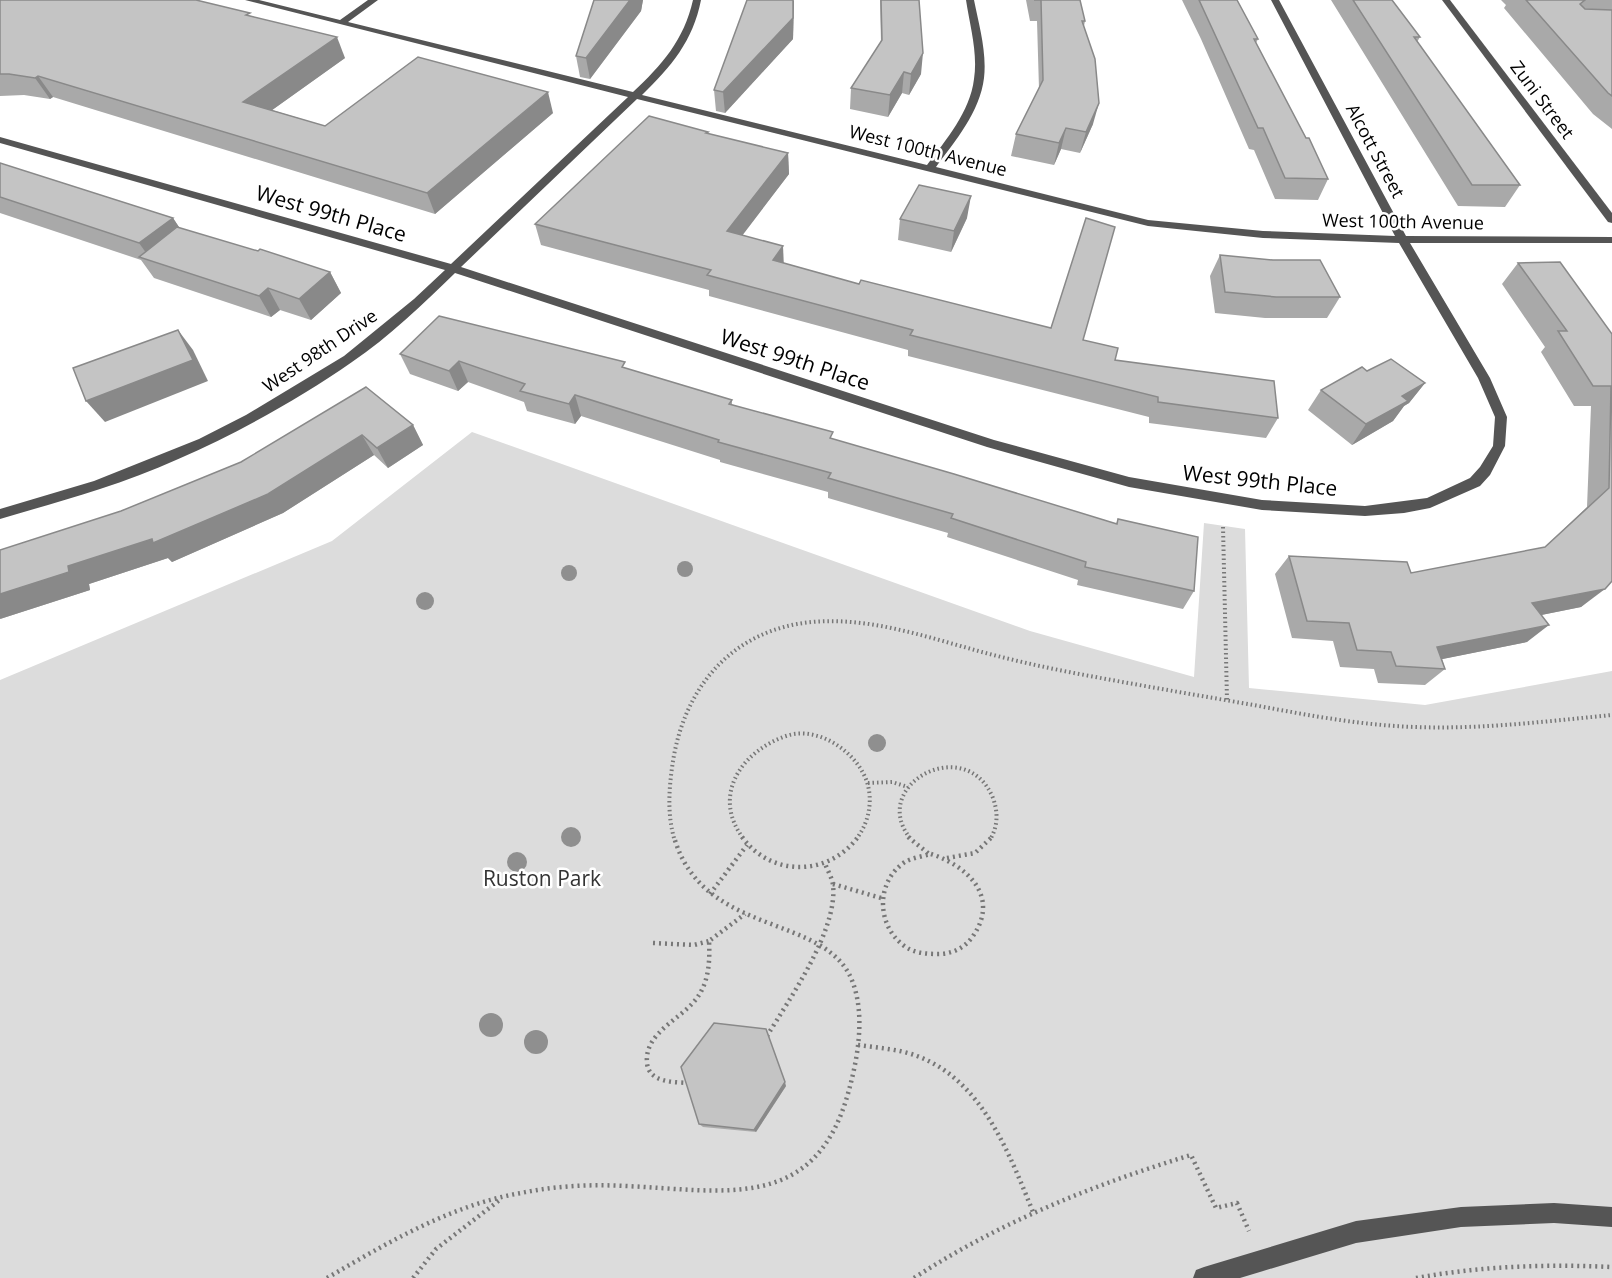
<svg xmlns="http://www.w3.org/2000/svg" width="1612" height="1278" viewBox="0 0 1612 1278" font-family="'Open Sans',sans-serif">
	<style>
		.green { fill: #dcdcdc }
		.lines { fill: none; stroke-linecap: round; stroke-linejoin: round }
		.path-far1 { stroke: #777; stroke-width: 4; stroke-dasharray: 1.5 3; stroke-linecap: butt }
		.path { stroke: #777; stroke-width: 4.5; stroke-dasharray: 2 4; stroke-linecap: butt }
		.minor { fill: #555; fill-rule: evenodd }
		.tree { fill: #8f8f8f }
		.wall { fill: #a9a9a9 }
		.shaded-wall { fill: #898989 }
		.building { fill: #c4c4c4; stroke: #898989; stroke-width: 1.5 }
		.labels { text-anchor: middle; stroke-width: 5; stroke-linejoin: round; paint-order: stroke }
		.far-street-label { font-size: 18px; fill: #000; stroke: #fff }
		.street-label { font-size: 21px; fill: #000; stroke: #fff }
		.park-label { font-size: 21px; fill: #333; stroke: #fff }
	</style>
	<rect width="100%" height="100%" fill="#fff"/>
	<path class="green" d="M472 432 1030 631 1194 677 1204 523 1245 529 1249 688 1425 705 1612 671V1278H0V680L332 541Z"/>
	<g class="lines">
		<g class="path-far1">
			<path d="M1223 527 1227 700"/>
			<path d="M868 783 892 782 908 787"/>
			<path d="M674 838C667 813 669 787 673 761 684 692 726 637 797 624 859 613 923 636 982 652 1012 660 1043 667 1074 673 1132 684 1190 694 1248 704 1297 713 1347 723 1396 726 1468 731 1540 722 1612 715"/>
			<path d="M743 838C711 795 742 751 786 736 818 725 857 752 867 782 873 801 869 822 857 838"/>
			<path d="M910 838C868 785 966 732 993 798 998 812 998 825 991 838"/>
		</g>
		<g class="path">
			<path d="M742 837C771 877 828 877 858 837"/>
			<path d="M908 837 929 854"/>
			<path d="M931 854C968 866 1000 897 973 936 965 948 952 954 938 954 925 954 913 953 903 945 876 924 876 881 905 862 912 858 923 856 931 854Z"/>
			<path d="M947 858 975 853 992 837"/>
			<path d="M833 884 881 898"/>
			<path d="M710 894 747 845"/>
			<path d="M653 943 694 945 709 941"/>
			<path d="M767 1036C790 998 838 930 833 885 832 877 827 870 825 863"/>
			<path d="M858 1045C878 1048 899 1049 917 1056 982 1080 1009 1153 1033 1212"/>
			<path d="M689 1083C674 1082 649 1083 647 1063 644 1031 685 1018 699 995 709 979 710 960 709 941L745 914"/>
			<path d="M327 1278C387 1243 451 1205 521 1193 555 1186 590 1184 625 1186 724 1190 816 1214 849 1090 858 1057 865 1016 853 983 828 912 703 939 674 837"/>
			<path d="M413 1278 436 1249 501 1199"/>
			<path d="M914 1278C1000 1222 1093 1185 1191 1155L1216 1208 1237 1203 1249 1231"/>
			<path d="M1416 1278C1481 1266 1546 1264 1612 1267"/>
		</g>
		<g class="minor">
			<path d="M245 0H259L340 20 368 0H378L348 22 633 92C662 65 684 40 693 0H701C693 41 671 67 642 95L927 165C946 140 970 112 974 79 978 53 970 26 966 0H974C979 25 987 52 984 78 980 112 955 141 936 167L1148 220 1263 231 1395 236 1271 0H1279L1406 236 1612 237V243H1410L1490 378 1507 417 1505 446 1490 475 1480 486 1430 508 1404 513 1365 516 1262 510 1129 487 987 447 455 273C423 304 389 337 352 362 277 414 186 461 100 489 67 500 33 509 0 519V509L94 481 199 439 246 415 344 356 414 299 445 270 0 143V137L451 264 628 97ZM637 99 1148 226 1263 238 1399 243 1478 378 1495 417 1493 446 1480 467 1470 478 1427 498 1365 506 1262 500 1129 477 994 440 461 267Z"/>
			<path d="M1442 0H1450L1612 213V223L1608 222Z"/>
			<path d="M1554 1203 1612 1207V1227L1554 1223 1461 1227 1356 1243 1240 1278H1193L1196 1270 1204 1267 1356 1221 1461 1207Z"/>
		</g>
	</g>
	<g class="tree">
		<circle cx="685" cy="569" r="8"/>
		<circle cx="569" cy="573" r="8"/>
		<circle cx="425" cy="601" r="9"/>
		<circle cx="877" cy="743" r="9"/>
		<circle cx="571" cy="837" r="10"/>
		<circle cx="517" cy="862" r="10"/>
		<circle cx="491" cy="1025" r="12"/>
		<circle cx="536" cy="1042" r="12"/>
	</g>
	<g class="wall">
		<path d="M0 0 252 16 345 58 272 110 325 126 553 113 435 214 53 97 50 99 24 95 0 96Z"/>
		<path d="M594 0H643L641 11 590 79 580 77 576 56Z"/>
		<path d="M794 0 793 39 725 113 716 111 714 90Z"/>
		<path d="M880 0H919L921 74 909 95 902 93 888 117 850 109 851 88 881 43Z"/>
		<path d="M1026 0H1080L1085 21 1084 26 1093 124 1080 153 1061 149 1054 165 1011 156 1016 134 1039 89 1037 21H1030Z"/>
		<path d="M1182 0H1237L1258 39 1256 43 1306 138 1328 179 1318 200 1275 199 1254 150 1249 149 1201 39Z"/>
		<path d="M1331 0H1392L1420 37 1417 42 1520 185 1505 207 1458 206Z"/>
		<path d="M1501 0H1612V129L1593 114 1504 8 1506 5Z"/>
		<path d="M708 132V134L788 153 789 174 742 235 784 263 859 284 1083 340 1115 360 1278 418 1266 438 1149 423V417L908 356V350L709 296V290L541 245 535 224Z"/>
		<path d="M0 163 173 218 180 229 330 272 341 293 311 320 280 310 271 317 154 278 141 260 0 213Z"/>
		<path d="M967 218 951 252 898 240 900 219Z"/>
		<path d="M1220 255 1340 297 1327 318H1265L1215 313 1210 276Z"/>
		<path d="M1518 263 1612 334V581L1581 607 1541 615 1527 642 1442 659 1445 669 1425 685 1378 683 1374 669 1340 667 1333 641 1292 638 1275 574 1289 556 1411 573 1544 548 1587 507 1591 406H1574L1541 352 1545 347 1502 284Z"/>
		<path d="M400 354 627 369 732 400V405L833 439 1116 524 1118 519 1194 591 1183 609 1077 585 1078 580 947 537 948 533 828 498V492L720 462V460L581 416 575 424 527 411 524 402 468 382 458 391 410 374Z"/>
		<path d="M1367 371 1425 383 1409 403 1404 406 1393 421 1352 445 1308 410 1321 390Z"/>
		<path d="M413 425 423 445 388 468 374 455 283 513 172 562 168 558 89 584 90 590 0 619 121 511 241 462Z"/>
		<path d="M786 1086 756 1132 703 1127 699 1124Z"/>
	</g>
	<g class="shaded-wall">
		<path d="M630 0H643L641 11 590 79 586 58Z"/>
		<path d="M794 0 793 39 725 113 723 92Z"/>
		<path d="M337 37 345 58 254 123 243 102Z"/>
		<path d="M923 53 921 74 909 95 911 74Z"/>
		<path d="M904 72 902 93 888 117 890 95Z"/>
		<path d="M38 76 53 97 50 99 35 78Z"/>
		<path d="M548 92 553 113 435 214 427 193Z"/>
		<path d="M1099 103 1093 124 1080 153 1086 132Z"/>
		<path d="M1066 128 1061 149 1054 165 1059 143Z"/>
		<path d="M788 153 789 174 729 253 727 231Z"/>
		<path d="M971 196 967 218 951 252 954 231Z"/>
		<path d="M173 218 187 239 152 261 139 243Z"/>
		<path d="M783 246 784 268 773 260Z"/>
		<path d="M330 272 341 293 311 320 299 299Z"/>
		<path d="M268 288 280 310 271 317 259 296Z"/>
		<path d="M178 330 193 350 208 381 105 422 86 401Z"/>
		<path d="M459 361 468 382 458 391 449 371Z"/>
		<path d="M1425 383 1409 403 1404 406 1393 421 1352 445 1366 424 1402 396Z"/>
		<path d="M575 395 581 416 575 424 569 404Z"/>
		<path d="M413 425 423 445 388 468 377 448Z"/>
		<path d="M362 435 374 455 283 513 172 562 168 558 89 584 90 590 0 619V594L68 566Z"/>
		<path d="M1605 589 1581 607 1511 621 1532 603Z"/>
		<path d="M1549 625 1527 642 1418 664 1437 647Z"/>
		<path d="M785 1082 786 1086 756 1132 754 1130Z"/>
	</g>
	<g class="building">
		<path d="M0 0H196L250 13 246 15 337 37 243 102 325 126 418 57 548 92 427 193 38 76 35 78 9 74H0Z"/>
		<path d="M594 0H630L586 58 576 56Z"/>
		<path d="M747 0H793V18L723 92 714 90Z"/>
		<path d="M881 0H919L923 53 911 74 904 72 890 95 851 88 882 40Z"/>
		<path d="M1034 0H1080L1085 21H1082L1095 59 1099 103 1086 132 1066 128 1059 143 1016 134 1043 80 1041 0Z"/>
		<path d="M1199 0H1237L1258 39H1254L1306 138H1309L1328 179 1285 178 1263 128H1258Z"/>
		<path d="M1353 0H1392L1420 37H1414L1520 185H1472Z"/>
		<path d="M1526 0H1585L1580 4 1585 9 1612 10V96L1608 93Z"/>
		<path d="M649 116 708 132 706 133 788 153 727 231 783 246 773 260 859 284 861 280 1051 328 1086 218 1115 227 1083 340 1118 348 1115 360 1274 381 1278 418 1158 402V397L910 335 913 330 707 275 711 270 535 224Z"/>
		<path d="M0 163 173 218 139 243 0 197Z"/>
		<path d="M919 185 971 196 954 231 900 219Z"/>
		<path d="M177 227 258 251 260 249 330 272 299 299 268 288 259 296 139 257Z"/>
		<path d="M1220 255 1273 260H1320L1340 297H1276L1225 292Z"/>
		<path d="M1560 262 1612 334V581L1605 589 1532 603 1549 625 1437 647 1445 669 1396 666 1391 652 1357 650 1349 623 1307 621 1289 556 1407 562 1411 573 1545 547 1609 488 1611 386H1593L1558 331H1567L1518 263Z"/>
		<path d="M439 316 625 362 622 367 732 400 729 404 833 432 830 438 954 474 1117 524 1118 519 1198 537 1194 591 1085 567 1086 562 951 518 953 514 828 478 831 473 718 442 719 440 575 395 569 404 520 391 525 384 459 361 449 371 400 354Z"/>
		<path d="M178 330 193 360 86 401 73 368Z"/>
		<path d="M1391 359 1425 383 1402 396 1408 401 1366 424 1321 390 1362 367 1367 371Z"/>
		<path d="M366 387 413 425 377 448 362 435 268 494 153 543 152 539 68 566 69 572 0 594V550L121 511 241 462Z"/>
		<path d="M714 1023 766 1029 785 1082 754 1130 699 1124 681 1067Z"/>
	</g>
	<g class="labels">
		<g class="far-street-label">
			<text transform="translate(1542 100) rotate(53)" y="6">Zuni Street</text>
			<text transform="translate(928 151) rotate(14)" y="6">West 100th Avenue</text>
			<text transform="translate(1375 151) rotate(62)" y="6">Alcott Street</text>
			<text transform="translate(1403 222) rotate(1)" y="6">West 100th Avenue</text>
			<text transform="translate(320 351) rotate(-34)" y="6">West 98th Drive</text>
		</g>
		<g class="street-label">
			<text transform="translate(331 214) rotate(16)" y="7">West 99th Place</text>
			<text transform="translate(795 360) rotate(18)" y="7">West 99th Place</text>
			<text transform="translate(1260 481) rotate(6)" y="7">West 99th Place</text>
		</g>
		<g class="park-label">
			<text x="542" y="886">Ruston Park</text>
		</g>
	</g>
</svg>
